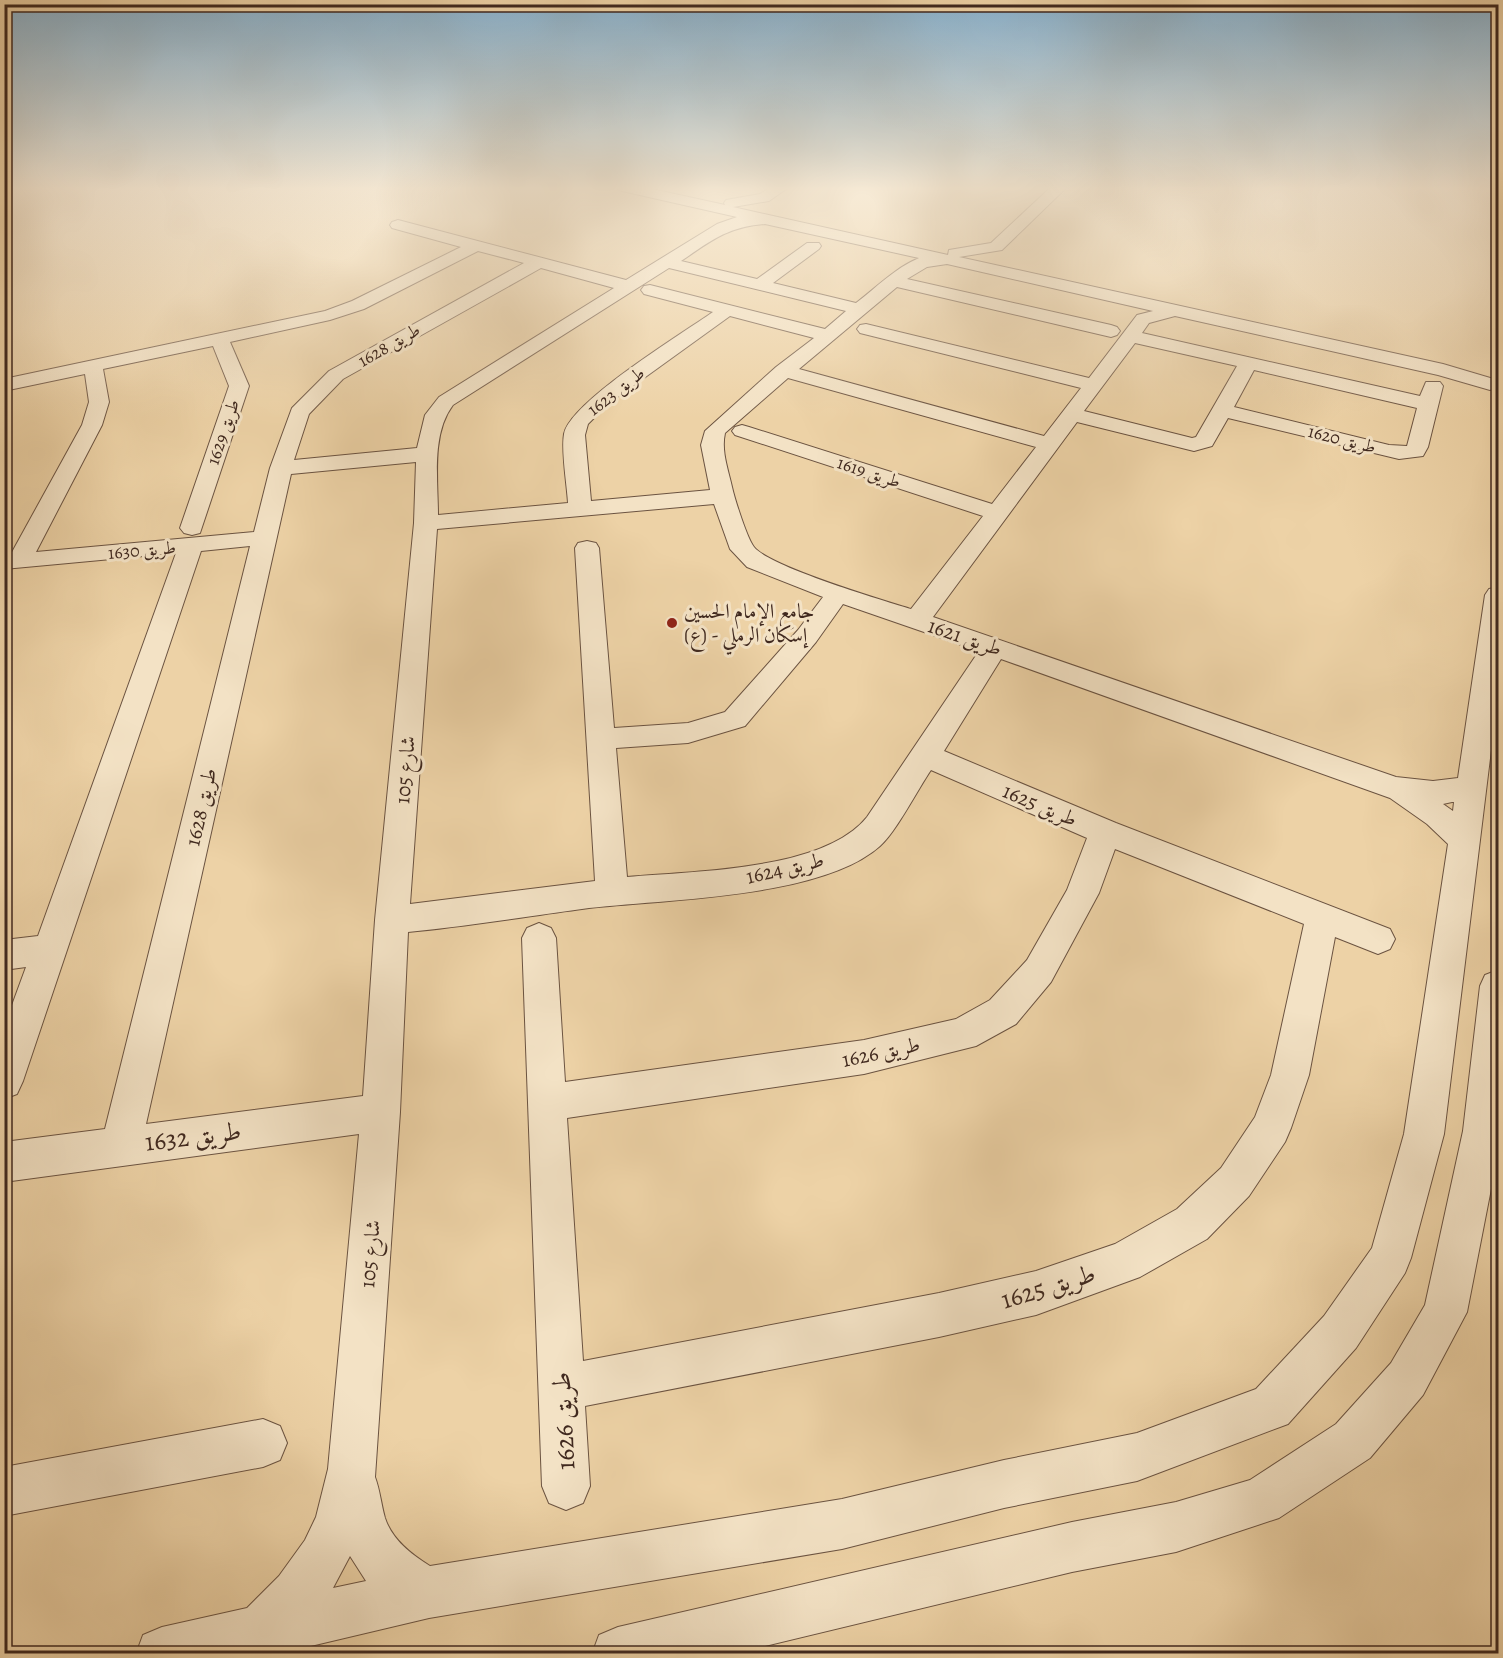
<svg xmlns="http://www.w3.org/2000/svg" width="1503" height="1658" viewBox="0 0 1503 1658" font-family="Alegreya,Amiri,serif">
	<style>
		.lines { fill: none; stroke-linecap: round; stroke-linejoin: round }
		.street-casing { stroke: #6b5341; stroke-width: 2 }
		.street { fill: #f3e2c5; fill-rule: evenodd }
		.poi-dot { fill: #8f2418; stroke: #f3e2c5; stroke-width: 2 }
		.labels { text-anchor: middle; stroke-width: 6; stroke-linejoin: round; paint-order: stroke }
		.far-street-label { font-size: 18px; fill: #40291f; stroke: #f3e2c5 }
		.poi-label { font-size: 21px; fill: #40291f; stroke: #f3e2c5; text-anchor: start }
		.street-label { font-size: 21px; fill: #40291f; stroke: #f3e2c5 }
		.near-street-label { font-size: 26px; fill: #40291f; stroke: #f3e2c5 }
	</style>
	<rect width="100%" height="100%" fill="#edd2a6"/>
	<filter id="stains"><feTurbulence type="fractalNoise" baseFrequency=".00333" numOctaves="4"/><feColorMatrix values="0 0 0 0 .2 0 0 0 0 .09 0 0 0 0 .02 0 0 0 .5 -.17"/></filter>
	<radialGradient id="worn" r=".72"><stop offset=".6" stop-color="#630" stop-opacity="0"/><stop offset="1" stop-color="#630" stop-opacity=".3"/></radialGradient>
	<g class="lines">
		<g class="street-casing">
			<g id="street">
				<path d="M615 187H643L725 205 724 203 726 200 760 194 771 187H789L769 201 733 207 948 255 949 250 991 243 1051 187H1067L1002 250 959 257 1443 364 1497 380 1498 386 1490 390 1438 375 1175 316 1149 323 1142 333 1420 396 1426 382H1440L1443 386 1428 447 1423 456 1399 459 1228 418 1212 446 1194 451 1077 422 933 617 1396 777 1433 781 1458 778 1485 595 1489 589 1498 587V693L1444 1134 1411 1258 1405 1273 1356 1348 1288 1424 1137 1481 1004 1508 842 1549 429 1618 277 1654H136L143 1635 162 1627 247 1608 279 1576 305 1540 316 1517 328 1469 359 1134 4 1182V1142L105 1129 250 546 201 551 23 1081 17 1094 4 1099V1027L26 967 4 970V940L38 936 176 553 4 569V555L11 554 82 425 89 402 85 374 4 391V379L325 311 352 301 461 247 392 228 390 225 392 222 398 220 626 280 717 224 737 217 622 191ZM765 224 919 258C895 268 877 287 856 303L773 283 819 249 821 246 819 243H807L757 279 681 261C711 241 727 227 765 224ZM478 251 524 263 329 371 292 408 270 468 254 532 36 552 102 425 109 402 103 369 213 346 229 386 180 528 184 533 192 535 200 533 249 386 230 342 330 320 364 309ZM947 264 1153 311 1137 315 1089 378 866 324 860 325 857 329 860 333 1081 388 1044 436 799 369 897 287 1111 337 1117 335 1120 331 1117 327 1111 325 907 279 927 267ZM541 268 614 288 439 397 425 415 417 448 294 460 309 414 343 379ZM669 268 846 311 825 329 650 285 644 286 641 290 644 294 713 312C683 333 570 402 564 434 561 451 567 485 568 503L438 515C438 481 431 434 453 405ZM730 316 814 338 776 367 705 431 701 445 710 490 591 501 585 435 588 424 608 404ZM1135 343 1237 366 1196 437 1192 438 1084 411ZM1254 370 1417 408 1407 446 1389 445 1234 407ZM788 378 1036 447 992 504 749 427 742 425 735 427 732 431 735 435 983 516 911 609C882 600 770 567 754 547 747 538 735 500 732 487 728 469 721 451 725 433ZM416 462 414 523 375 920 363 1096 146 1124 291 474ZM714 504 730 549 747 567 823 597 798 630 725 712 688 723 614 728 599 548 596 543 587 541 578 543 575 548 595 881 410 904 437 529ZM843 604 979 651 867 817C824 871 692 871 627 877L616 748 688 743 745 726 816 642ZM1001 659 1390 798 1427 824 1448 844 1404 1134 1372 1248 1324 1316 1256 1389 1137 1433 1004 1460 842 1499 430 1566C412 1555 392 1540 385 1518 381 1504 380 1490 375 1477L400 1112 408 932C469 926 529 916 589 908 667 899 822 898 880 846 896 832 918 789 931 770L1087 838 1067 890 1027 960 990 1000 956 1019 864 1040 565 1082 556 938 551 928 539 923 527 928 522 938 542 1486 549 1503 566 1510 583 1503 590 1486 585 1406 939 1337 1036 1315 1140 1277 1207 1239 1249 1196 1285 1142 1291 1128 1309 1075 1335 937 1378 954 1390 949 1395 939 1390 929 1116 823 944 751ZM1452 802H1454L1453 811 1443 804ZM1115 849 1304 924 1271 1075 1255 1117 1221 1168 1177 1209 1115 1244 1036 1271 939 1293 583 1361 567 1118 864 1074 976 1046 1016 1024 1051 982 1099 893ZM350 1556 366 1581 333 1588Z"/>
				<path d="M1498 970V1153L1467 1312 1423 1395 1370 1458 1279 1518 1176 1552 1072 1572 732 1654H592L599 1635 618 1627 1072 1522 1176 1502 1250 1480 1336 1424 1391 1363 1425 1305 1463 1131 1480 986 1485 975Z"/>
				<path d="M263 1419 280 1426 287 1443 280 1460 263 1467 4 1516V1467Z"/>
			</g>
		</g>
		<use href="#street" class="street"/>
	</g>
	<linearGradient id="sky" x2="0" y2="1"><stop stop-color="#89b4d2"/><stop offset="0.45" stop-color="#f7ebd7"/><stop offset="1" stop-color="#f7ebd7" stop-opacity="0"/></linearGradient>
	<rect width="1503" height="419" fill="url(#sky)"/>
	<circle class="poi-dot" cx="672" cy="623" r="6"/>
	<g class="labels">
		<g class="far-street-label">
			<text transform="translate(389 345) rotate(-30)" y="6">طريق 1628</text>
			<text transform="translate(616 391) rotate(-38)" y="6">طريق 1623</text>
			<text transform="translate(223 432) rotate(-71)" y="6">طريق 1629</text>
			<text transform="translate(1342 439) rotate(14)" y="6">طريق 1620</text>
			<text transform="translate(869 472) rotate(18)" y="6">طريق 1619</text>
			<text transform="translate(142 550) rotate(-5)" y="6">طريق 1630</text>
		</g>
		<g class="poi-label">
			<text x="684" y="618">جامع الإمام الحسين<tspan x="684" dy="24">(ع) - إسكان الرملي</tspan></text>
		</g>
		<g class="street-label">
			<text transform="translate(965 637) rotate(19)" y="7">طريق 1621</text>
			<text transform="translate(405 770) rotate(-85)" y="7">شارع 105</text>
			<text transform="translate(1040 805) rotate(23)" y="7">طريق 1625</text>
			<text transform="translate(201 807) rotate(-77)" y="7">طريق 1628</text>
			<text transform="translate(785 868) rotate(-13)" y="7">طريق 1624</text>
			<text transform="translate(881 1052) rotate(-12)" y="7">طريق 1626</text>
			<text transform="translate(370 1254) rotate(-85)" y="7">شارع 105</text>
		</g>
		<g class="near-street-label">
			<text transform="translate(193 1136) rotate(-7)" y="9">طريق 1632</text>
			<text transform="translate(1048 1286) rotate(-17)" y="9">طريق 1625</text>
			<text transform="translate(563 1421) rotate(-93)" y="9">طريق 1626</text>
		</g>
	</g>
	<rect width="1503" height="1658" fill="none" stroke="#edd2a6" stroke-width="24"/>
	<rect x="6" y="6" width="1491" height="1646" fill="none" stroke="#40291f" stroke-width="3"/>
	<rect x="12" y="12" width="1479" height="1634" fill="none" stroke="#40291f" stroke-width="1.5"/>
	<rect width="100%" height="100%" filter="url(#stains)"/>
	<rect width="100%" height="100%" fill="url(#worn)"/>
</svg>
